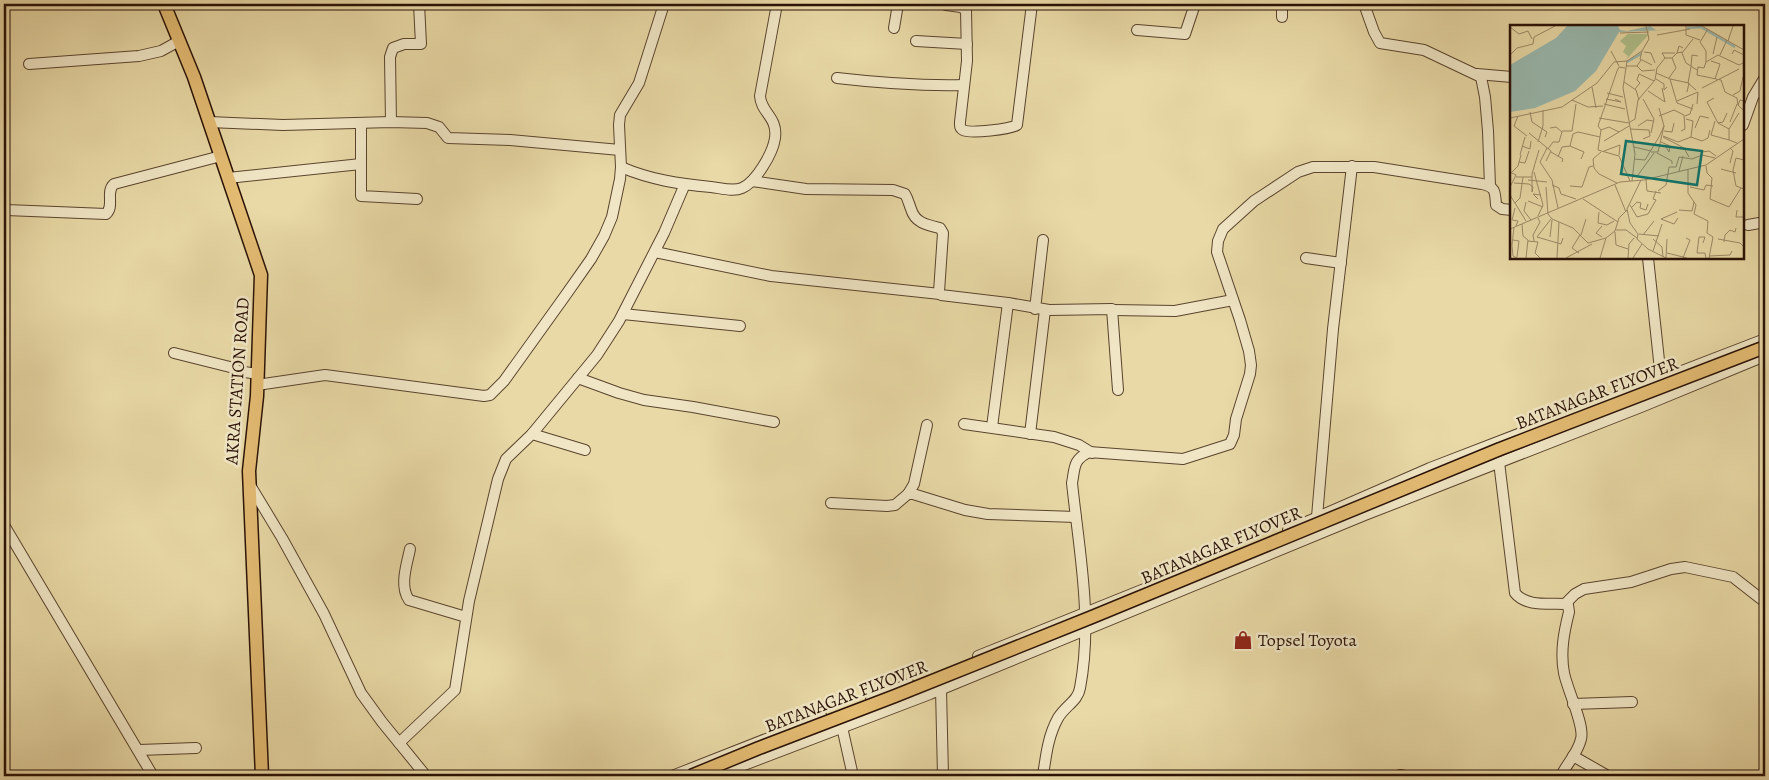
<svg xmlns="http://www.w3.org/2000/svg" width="1769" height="780" viewBox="0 0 1769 780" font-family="Alegreya,serif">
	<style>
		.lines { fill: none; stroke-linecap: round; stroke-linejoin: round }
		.minor-casing { stroke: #5a442e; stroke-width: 12 }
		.major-casing { stroke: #2a1206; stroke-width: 15 }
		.minor { stroke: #f0e6c5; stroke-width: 10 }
		.major { stroke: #e4bc73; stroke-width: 12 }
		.major-bridge-casing { stroke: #2a1206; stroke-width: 15; stroke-linecap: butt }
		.major-bridge { stroke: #e4bc73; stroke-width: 12 }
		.labels { text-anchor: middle; stroke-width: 5; stroke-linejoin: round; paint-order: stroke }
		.street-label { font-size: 18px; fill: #2a1206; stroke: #f0e6c5 }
		.poi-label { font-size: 18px; fill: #2a1206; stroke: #f0e6c5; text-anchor: start }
		.inset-river { fill: none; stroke: #99b9af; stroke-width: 2.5 }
		.inset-road { fill: none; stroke: #9c8966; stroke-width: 1 }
		.view { fill: #0f766e; fill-opacity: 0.15; stroke: #0f766e; stroke-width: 2.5 }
		.inset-edge { fill: none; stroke: #2a1206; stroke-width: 2.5 }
	</style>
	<rect width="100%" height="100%" fill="#e8d9a6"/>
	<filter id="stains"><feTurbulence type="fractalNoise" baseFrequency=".004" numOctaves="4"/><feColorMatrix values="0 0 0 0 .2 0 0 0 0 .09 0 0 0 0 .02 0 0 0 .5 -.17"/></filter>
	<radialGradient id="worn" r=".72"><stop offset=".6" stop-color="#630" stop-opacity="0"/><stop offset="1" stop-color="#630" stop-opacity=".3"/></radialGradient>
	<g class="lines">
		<g class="minor-casing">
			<g id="minor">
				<path d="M1364 4 1374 32 1380 43 1424 50 1481 77 1485 97 1488 131 1490 186"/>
				<path d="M946 5 961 7 966 10 967 61 960 122C960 126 959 128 963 130 971 134 1010 129 1017 125L1032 4"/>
				<path d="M1282 17V4"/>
				<path d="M894 28 898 4"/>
				<path d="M1137 30 1185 34 1195 4"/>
				<path d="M916 41 967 44"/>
				<path d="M29 64 139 56 161 51 179 41"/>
				<path d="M1477 74 1512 77"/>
				<path d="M837 78C880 83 922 86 964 85"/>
				<path d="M209 122 283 125 391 122 427 123 439 127 448 138 510 140 620 150"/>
				<path d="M391 122 390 57 393 48 404 44H421L419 4"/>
				<path d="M361 123V196L417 199"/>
				<path d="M1743 125 1753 97 1765 77"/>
				<path d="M621 167C651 180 680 184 711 187 721 188 733 192 742 188 756 182 773 153 775 138 778 117 761 113 760 96L777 4"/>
				<path d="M228 178 361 164"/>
				<path d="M752 181 806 189 893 190 905 194C908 199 909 204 911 209 915 223 927 225 940 228L943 233 939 292 941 295 1008 303 1049 310 1112 309 1118 390"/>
				<path d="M6 210 106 214C115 206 105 192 114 184L221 156"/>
				<path d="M1748 225 1765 222"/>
				<path d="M655 252 771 276 940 294"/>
				<path d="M1306 258 1341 263"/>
				<path d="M1648 258 1661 379"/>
				<path d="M1035 309 1043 240"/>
				<path d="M1113 310 1175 311 1233 300"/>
				<path d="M623 314 740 326"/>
				<path d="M174 353 234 368 238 371 258 374"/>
				<path d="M578 378 619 393 644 400 693 407 774 422"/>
				<path d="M257 385 325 375 484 396 490 395 504 381 565 296 591 259 604 236 612 217 620 179 621 167 619 125 620 115 639 83 664 4"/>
				<path d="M964 424 1054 437 1079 445 1092 453"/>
				<path d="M992 427 1008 303"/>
				<path d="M532 434 585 450"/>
				<path d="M1030 434 1045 310"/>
				<path d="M1499 462 1515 593C1526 607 1549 603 1565 604L1568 605 1569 612C1564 632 1560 652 1564 673 1567 689 1585 726 1581 739 1578 753 1567 763 1561 776"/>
				<path d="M250 485 282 538 324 614 361 693 382 722 426 776"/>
				<path d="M908 494 914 484 927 425"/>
				<path d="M831 503 887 506 895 505 908 494H913L965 510 988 514 1076 517"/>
				<path d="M1317 517 1333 329 1352 166"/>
				<path d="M4 525 153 776"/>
				<path d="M1288 530 1430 468 1765 339"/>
				<path d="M410 549C407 564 399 586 409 600L466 617"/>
				<path d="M1565 604 1575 594 1584 589 1631 582 1671 569 1685 567 1733 577 1765 602"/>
				<path d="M978 656 1194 569"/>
				<path d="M941 689 943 776"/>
				<path d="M871 699 909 684"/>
				<path d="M1573 704 1632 702"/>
				<path d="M842 727 853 776"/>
				<path d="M399 743 455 690 469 601 498 479 506 459 532 434 597 355 619 321 664 233 685 184"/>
				<path d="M139 750 196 748"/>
				<path d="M1573 756 1608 776"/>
				<path d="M1400 775 1405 776"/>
				<path d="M672 776 822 717"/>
				<path d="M715 776 930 694 1365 515 1641 407 1765 356"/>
				<path d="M1043 776C1046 755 1048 736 1058 718 1065 706 1078 701 1080 688 1093 620 1079 550 1072 483 1075 467 1073 460 1089 452L1183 459 1230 444 1234 435 1236 419 1250 374 1251 365 1249 351 1240 320 1217 252 1218 241 1223 229 1254 201 1298 172 1313 167H1374L1482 184C1496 187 1495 192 1496 205L1502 209 1512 210"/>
			</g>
		</g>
		<g class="major-casing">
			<path id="major" d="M164 4 194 77 261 275 257 396 249 471 262 776"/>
		</g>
		<use href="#minor" class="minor"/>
		<use href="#major" class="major"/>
		<g class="major-bridge-casing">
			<path id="major-bridge" d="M691 776 759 748 895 696 1092 617 1500 449 1765 347"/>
		</g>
		<use href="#major-bridge" class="major-bridge"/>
	</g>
	<defs>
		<g id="shop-bare" transform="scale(1.5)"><path d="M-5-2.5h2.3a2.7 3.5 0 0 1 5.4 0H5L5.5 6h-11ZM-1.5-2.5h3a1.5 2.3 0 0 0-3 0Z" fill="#8f2418" stroke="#f0e6c5" stroke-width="2.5" paint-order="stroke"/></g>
	</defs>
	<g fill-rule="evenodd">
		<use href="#shop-bare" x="1243" y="640"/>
	</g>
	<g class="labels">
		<g class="street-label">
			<text transform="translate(237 381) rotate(-86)" y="6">AKRA STATION ROAD</text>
			<text transform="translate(1597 393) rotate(-21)" y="6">BATANAGAR FLYOVER</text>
			<text transform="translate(1221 545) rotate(-23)" y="6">BATANAGAR FLYOVER</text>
			<text transform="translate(846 696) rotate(-21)" y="6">BATANAGAR FLYOVER</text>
		</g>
		<g class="poi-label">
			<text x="1258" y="646">Topsel Toyota</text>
		</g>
	</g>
	<g transform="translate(1510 25)">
		<rect width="234" height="234" fill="#e8d9a6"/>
		<path d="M118 9H139L116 35 118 31 113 27 116 21 110 16Z" fill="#b0c08b"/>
		<path d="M57 1H108L110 5 117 6 140 1 146 5 176 4 109 7 86 46 65 66 25 83 0 87V40L46 13Z" fill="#99b9af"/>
		<path class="inset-river" d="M177 3 191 2 225 22M117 37 131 29"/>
		<path class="inset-road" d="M176 1V10L190 15M192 1 234 25M0 2 9 9 18 6 22 14M198 4 190 17 196 26V37L208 30 229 40 233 38M110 8 139 7M147 10 180 4M183 14 172 28 176 38 187 45M218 16 223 1M101 26 109 41M132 26 130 34 142 40M134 27 141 28 145 38M172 27 167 28 169 21 173 23M203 29 207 12M222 29 224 25 234 30M0 30 7 23 23 19 24 12 45 1M210 30 217 15M155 33 152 28H165M201 36 210 39 205 54M196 37 194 43 188 42 187 50 211 55 215 67 227 73 228 80M116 41H127L131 35M127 41 132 46 145 45M181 41 182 30 188 31M181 42 178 58 186 65M115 43 109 42 107 46 88 101 91 105 99 102 109 107 119 101M146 48 160 54 167 78 183 84M159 53 166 43 162 33 167 28M146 54 154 59V65L157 62M160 54 179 58 177 67M114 57 126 65 129 75M82 62 86 83M192 63 229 44M125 64 130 58 127 55 129 49 144 56M138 66 155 77 152 63M97 68 113 72M223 70 230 66 233 52M204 73 197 77 208 98M96 74 111 77 105 74M133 74 144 94 141 108M62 75 78 82 93 81M167 76 188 67 187 79M234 76 230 75 228 80 234 86M94 79 115 84M20 87 22 97 37 107 35 112M217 88 213 97 208 98 219 104V115L227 118M8 91 4 101 17 111M149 91 164 85 174 90 175 104 171 106M175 91 180 89 183 79M0 93 52 82 87 58 104 37 117 36M89 93 119 98M176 94 183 96 181 112M205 96 201 110 219 115M120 97 125 94 128 75 145 55 147 43 155 33H162M220 97 227 79M128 101 137 95 143 96M185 103 190 91 199 93M120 104 139 105 140 111 133 114M219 104 229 88M91 105 88 125 109 131 120 156M52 106H62L66 79M154 106 162 107 164 98M19 108 41 126 36 136M153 111 168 117 181 112 192 116 198 113 200 105M153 112 174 123 179 132M94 116 109 107M28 117 33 101V85M151 117 160 121 159 127 156 122M12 121 20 124 21 116M60 121 63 109 68 107 90 112M124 122 141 126M37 123 30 137 42 155 48 183M220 123 223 126 220 138M38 124 43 117H49L52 107 46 102 40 103M94 126 110 120 109 130M41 127 53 134 52 137M91 127 83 134 84 143 89 149 107 158M141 127H148L154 101M192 127 199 126 206 131M147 128 162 136V139M10 130 15 112M48 132 52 122 60 121 74 127 71 134M124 134 135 135 149 112 154 101 149 83M234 135 226 133 223 145 226 161 234 164M9 137 15 138 19 126M196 141 197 148 202 153 200 174 219 182 231 163M211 144 226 148M178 145V168L186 180 184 189 198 196 197 208 203 212 199 233M169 146 173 131M0 147 6 150 0 162M2 147 8 141 11 130M24 147 33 180 28 191M128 150 144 128M6 152H22M18 155 37 157M131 155 117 184 120 198 128 209 127 214 138 224 156 233M136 155 137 166 151 168M122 156 125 129 113 63 117 36 132 26 139 14 136 1M4 158 19 159 23 162 22 167M42 160 49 163 51 169 66 174M105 160 116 187M60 161 72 162 79 142 83 141M36 162 38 189 42 194 63 203 78 218 96 213M180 162 194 165 196 160 203 161M148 166 156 160 159 142H166L169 132 182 134 192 130 205 133M22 167V149L29 125M0 170 16 196M28 174 23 169 31 170M73 174 108 197M18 176 33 182M16 177 14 186 21 195M5 178 10 173 13 152M120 180 127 192 138 189 146 175 143 174 146 166M122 182 127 177 131 178 130 183 136 185 138 179M5 183 2 195 8 196 6 201M169 185 182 186 184 177M227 185 226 192H234M89 187 88 198 97 200 104 196M167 187 151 194 164 199 168 193M41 194 27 212 51 219 53 213M12 199 13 211 18 215 16 233M4 202 2 220 3 231 7 233M0 204 110 157 134 155 196 140 234 114M106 205H116L127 213M105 207 106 220 118 224M129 209 149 211M71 210 76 194M133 210 144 196M40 212 42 195M92 212 86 208 92 201M143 214 152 222 153 232M208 214 230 218 234 222M3 215 9 216 7 232M18 216 28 217 25 228 30 233M24 216 23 210 30 197 28 193M214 217 215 210 220 205 225 207 226 203M193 218 195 212H189L187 228H195L196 233M143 226 152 199M69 228 62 223 70 210M157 228 177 233M199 231 220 230 222 226M47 233 49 197M56 233 82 219M90 233 96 213 105 206 109 193 117 185M118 233 119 219 124 213M123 233 132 219M156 233 157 214M173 233 180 215 176 213"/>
		<path class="view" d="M116 116 192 126 187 160 111 149Z"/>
		<rect width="234" height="234" class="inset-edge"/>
	</g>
	<rect width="1769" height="780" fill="none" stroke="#e8d9a6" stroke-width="20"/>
	<rect x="5" y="5" width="1759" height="770" fill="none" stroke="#2a1206" stroke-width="2.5"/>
	<rect x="10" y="10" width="1749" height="760" fill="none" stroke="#2a1206"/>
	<rect width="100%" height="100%" filter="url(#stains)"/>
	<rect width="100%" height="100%" fill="url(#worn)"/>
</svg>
